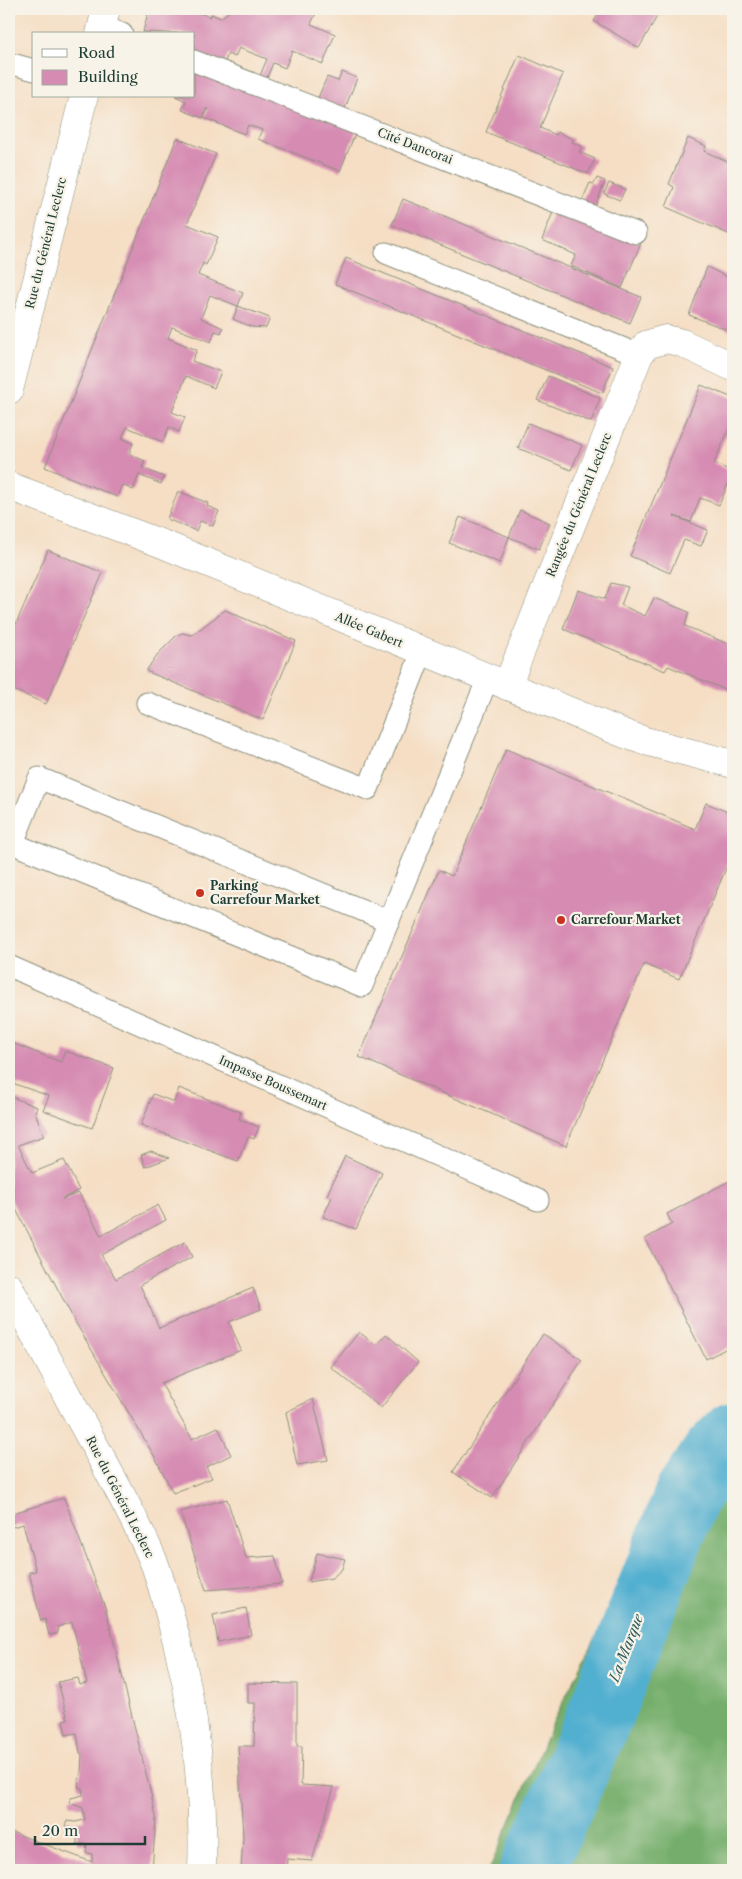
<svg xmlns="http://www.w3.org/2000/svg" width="742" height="1879" viewBox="0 0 742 1879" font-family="'Libre Caslon Text',serif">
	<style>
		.forest { fill: #75ae6c; stroke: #4a7650 }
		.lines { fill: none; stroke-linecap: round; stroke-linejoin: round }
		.river { stroke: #51afd0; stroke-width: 66 }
		.building { fill: #d68bb2 }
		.service-casing { stroke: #8a8e7c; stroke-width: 23 }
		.minor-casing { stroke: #8a8e7c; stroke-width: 29 }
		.tertiary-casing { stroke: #8a8e7c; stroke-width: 29 }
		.service { stroke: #fff; stroke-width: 21 }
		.minor { stroke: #fff; stroke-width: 28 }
		.tertiary { stroke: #fff; stroke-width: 28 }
		.poi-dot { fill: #c8321e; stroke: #f7f3e8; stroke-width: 2 }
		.labels { text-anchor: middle; stroke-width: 4.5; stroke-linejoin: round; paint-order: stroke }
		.street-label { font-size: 12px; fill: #1f3d34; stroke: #f7f3e8 }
		.poi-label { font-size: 12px; font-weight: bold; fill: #1f3d34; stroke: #f7f3e8; text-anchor: start }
		.water-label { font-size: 14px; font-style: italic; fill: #2c5a5b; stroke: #f7f3e8 }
	</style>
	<rect width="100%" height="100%" fill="#f7f3e8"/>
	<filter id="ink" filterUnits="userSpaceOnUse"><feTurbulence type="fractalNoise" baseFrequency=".02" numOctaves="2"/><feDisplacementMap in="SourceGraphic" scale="10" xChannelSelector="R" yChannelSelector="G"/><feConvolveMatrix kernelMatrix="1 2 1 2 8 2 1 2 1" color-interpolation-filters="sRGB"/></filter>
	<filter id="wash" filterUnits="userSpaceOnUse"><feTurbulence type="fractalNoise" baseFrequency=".0096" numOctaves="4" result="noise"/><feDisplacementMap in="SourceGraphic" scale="20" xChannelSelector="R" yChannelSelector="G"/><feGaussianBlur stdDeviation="1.12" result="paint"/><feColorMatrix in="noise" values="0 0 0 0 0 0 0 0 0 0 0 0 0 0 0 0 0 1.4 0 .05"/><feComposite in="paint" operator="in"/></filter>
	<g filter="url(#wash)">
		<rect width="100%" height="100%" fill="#f5dec4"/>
		<path class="forest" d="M733 1415V1870H489L553 1722 699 1433Z"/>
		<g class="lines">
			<path class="river" d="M532 1870 599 1718 687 1495 716 1452 733 1435"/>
		</g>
		<g id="blocks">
			<g class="building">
				<path d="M149 9H190L210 17 211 14 221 18 232 9H318L311 24 335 34 323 64 292 51 285 68 273 63 266 80 259 78 267 59 239 48 235 57 228 54 224 64 194 52V34L143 32Z"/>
				<path d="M602 9H667L663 15 659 13 639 48 594 21Z"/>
				<path d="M519 55 563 74 540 128 556 135 557 132 573 139 572 142 582 146 579 152 595 159 588 174 486 132Z"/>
				<path d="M194 67 357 129 340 171 258 139 262 130 248 125 244 134 204 118 208 109H206L203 118 182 110 186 101 175 96H194Z"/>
				<path d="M342 72 357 78 344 111 317 100 327 77 338 81Z"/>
				<path d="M177 138 216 154 187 224 218 237 206 265 203 263 198 275 243 293 238 306 270 318 266 328 252 327 233 319 238 306 210 295 201 318 223 328 221 333 215 331 211 342 172 327 168 338 197 350 192 361 221 372 214 388 186 376 172 412 185 417 179 432 169 427 163 442 127 427 122 438 133 443 129 454 145 461 142 468 164 477 161 484 139 475 133 490 122 485 117 497 45 467Z"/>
				<path d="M688 138 706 146 704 151 733 164V204L731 208 733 209V236L666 207 674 187 669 184Z"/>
				<path d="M597 178 605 181 594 210 580 205 590 183 594 184Z"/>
				<path d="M609 183 625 189 620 200 604 194Z"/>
				<path d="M403 199 641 297 630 323 392 225Z"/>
				<path d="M555 207 641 243 622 288 571 266 576 255 542 240Z"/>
				<path d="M346 258 613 367 602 393 335 284Z"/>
				<path d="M707 267 733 280V332L689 315Z"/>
				<path d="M548 376 600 398 591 422 537 400Z"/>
				<path d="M701 385 733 398V420L714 463 733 472 719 505 700 498 691 522 674 516 708 530 701 546 684 540 670 573 630 556Z"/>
				<path d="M528 423 582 445 571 470 518 448Z"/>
				<path d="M178 491 208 503 207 506 219 511 213 526 200 521 196 531 167 519Z"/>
				<path d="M520 510 550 523 539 549 509 537Z"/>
				<path d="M460 517 509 537 500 563 449 543Z"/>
				<path d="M48 550 103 573 46 704 9 688V640Z"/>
				<path d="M611 583 628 587 621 605 645 616 654 598 689 612 685 626 733 646V693L668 666 665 671 563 629 578 590 605 599Z"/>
				<path d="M225 610 296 641 263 720 146 671 157 655 176 636 182 633 192 635Z"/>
				<path d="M506 749 695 829 706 803 733 814V852L679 979 644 964 566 1146 359 1057 439 870 452 876Z"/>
				<path d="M9 1042 61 1062 65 1051 114 1068 92 1128 43 1110 49 1096 9 1082Z"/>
				<path d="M179 1088 241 1112 239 1119 259 1127 254 1139 248 1137 238 1161 141 1125 153 1094 174 1102Z"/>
				<path d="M9 1096 37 1107 35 1112 44 1136 18 1145 32 1173 64 1160 79 1190 62 1199 79 1193 101 1236 158 1205 166 1220 101 1255 116 1279 185 1242 192 1257 140 1285 159 1328 253 1288 261 1309 229 1322 241 1350 161 1383 192 1439 218 1427 231 1455 206 1467 212 1478 173 1493 156 1459 74 1320 9 1196Z"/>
				<path d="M151 1151 169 1158 145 1167 141 1155Z"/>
				<path d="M345 1156 382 1173 356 1229 323 1217 332 1197 327 1195Z"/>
				<path d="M733 1179V1345L706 1359 645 1239 672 1224 667 1214Z"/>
				<path d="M359 1332 376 1345 386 1334 418 1362 381 1408 331 1367Z"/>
				<path d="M543 1334 582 1360 492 1498 453 1472Z"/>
				<path d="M313 1399 328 1460 297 1465 286 1412Z"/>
				<path d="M64 1498 106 1610 151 1794 156 1817 152 1870H9V1831L92 1862V1854L86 1853 87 1844H77V1832L65 1826 67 1821 75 1822 85 1820 83 1808 70 1803 71 1798 83 1795 82 1788H79L78 1780 81 1773 82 1754 80 1753 77 1733 66 1735 63 1720 68 1719 58 1682 78 1678 80 1685 87 1683 72 1622 57 1627 58 1633 49 1635 45 1619 41 1621 29 1572 36 1571 23 1524 9 1528V1514Z"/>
				<path d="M227 1499 246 1558 275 1556 282 1584 206 1590 180 1512Z"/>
				<path d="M317 1553 345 1559 342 1569 332 1578 309 1582Z"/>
				<path d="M246 1608 251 1635 218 1642 213 1615Z"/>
				<path d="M248 1683 297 1684V1746H302L301 1785 334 1787 312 1861 287 1859 286 1870H241L243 1837 238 1746H254L255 1703H248Z"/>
			</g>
		</g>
	</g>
	<g filter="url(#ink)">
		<use href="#blocks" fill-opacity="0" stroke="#8a8e7c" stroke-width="1"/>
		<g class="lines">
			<g class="service-casing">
				<g id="service">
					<path d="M102 26 122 34"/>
					<path d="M194 61 636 233"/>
					<path d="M9 63 34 70"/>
					<path d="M386 253 639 355"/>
					<path d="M147 703 368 789 422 652"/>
					<path d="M9 842 362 986 488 678"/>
					<path d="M13 843 39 778 389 921"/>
					<path d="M9 966 538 1200"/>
				</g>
			</g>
			<g class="minor-casing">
				<g id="minor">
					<path d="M9 486 165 545 625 734 645 741 733 764"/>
					<path d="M507 686 639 355 646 345 666 339 682 343 733 367"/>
				</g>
			</g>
			<g class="tertiary-casing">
				<g id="tertiary">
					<path d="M100 34 106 9"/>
					<path d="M9 390 84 96"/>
					<path d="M9 1287C38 1341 67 1396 97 1450 117 1488 139 1525 155 1565 164 1590 170 1616 177 1642 196 1718 205 1791 202 1870"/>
				</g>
			</g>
			<use href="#service" class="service"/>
			<use href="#minor" class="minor"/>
			<use href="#tertiary" class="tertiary"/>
		</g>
	</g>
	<g class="poi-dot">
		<circle cx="200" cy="893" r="5"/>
		<circle cx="561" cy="920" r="5"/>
	</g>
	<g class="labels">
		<g class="street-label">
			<text transform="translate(415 146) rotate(21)" y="4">Cité Dancorai</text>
			<text transform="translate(46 243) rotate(-76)" y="4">Rue du Général Leclerc</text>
			<text transform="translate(579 505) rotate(-68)" y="4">Rangée du Général Leclerc</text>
			<text transform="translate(369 630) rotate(23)" y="4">Allée Gabert</text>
			<text transform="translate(273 1083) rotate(24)" y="4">Impasse Boussemart</text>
			<text transform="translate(120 1497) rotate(63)" y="4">Rue du Général Leclerc</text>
		</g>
		<g class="poi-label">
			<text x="210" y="890">Parking<tspan x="210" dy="14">Carrefour Market</tspan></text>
			<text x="571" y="924">Carrefour Market</text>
		</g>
		<g class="water-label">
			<text transform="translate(626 1648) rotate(-69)" y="5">La Marque</text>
		</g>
	</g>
	<rect width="742" height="1879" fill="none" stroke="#f7f3e8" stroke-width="30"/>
	<rect x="32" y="32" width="162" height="65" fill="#f7f3e8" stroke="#a1aaa0"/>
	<rect x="42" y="49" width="25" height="8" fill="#ffffff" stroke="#a1aaa0"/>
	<text x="78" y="58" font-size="15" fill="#1f3d34">Road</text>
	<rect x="42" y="70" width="25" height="15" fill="#d68bb2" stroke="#a1aaa0"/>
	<text x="78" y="82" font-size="15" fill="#1f3d34">Building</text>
	<path d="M35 1836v8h110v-8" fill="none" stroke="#1f3d34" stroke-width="2.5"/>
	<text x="42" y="1836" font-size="15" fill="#1f3d34" stroke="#f7f3e8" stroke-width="4" paint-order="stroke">20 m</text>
</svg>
